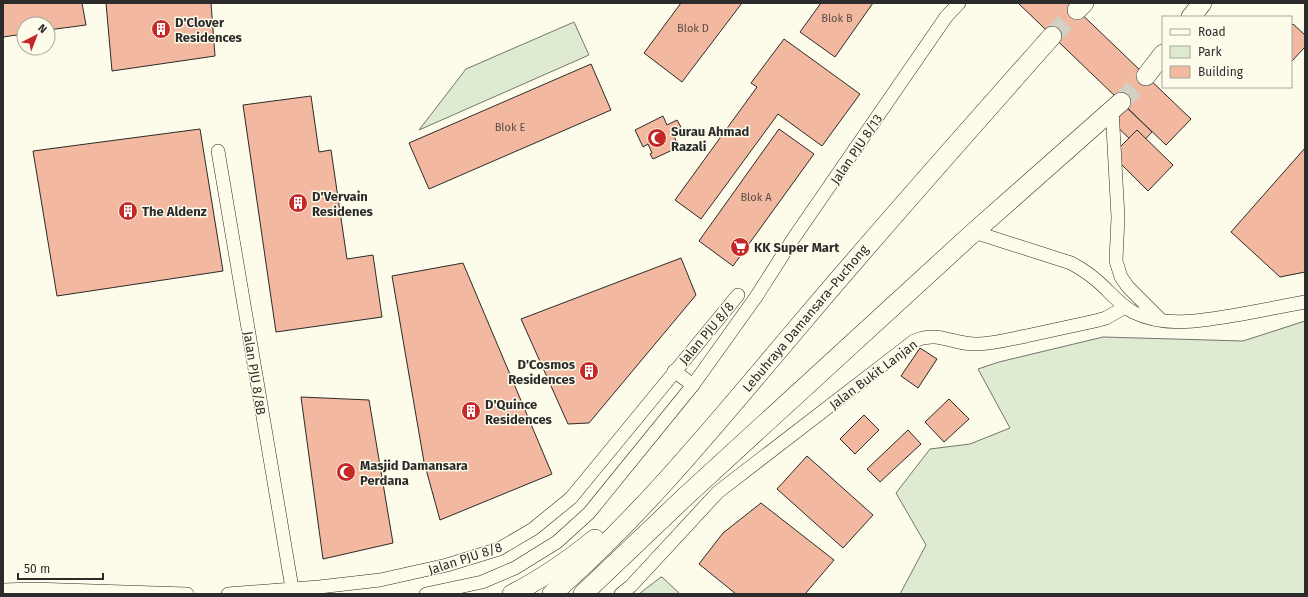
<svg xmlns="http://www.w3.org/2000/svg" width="1308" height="597" viewBox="0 0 1308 597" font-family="'Fira Sans',sans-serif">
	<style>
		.green { fill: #deebd1; stroke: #74746e }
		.building { fill: #f2b8a0; stroke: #2b2b2b }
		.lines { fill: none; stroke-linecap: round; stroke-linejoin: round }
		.highway-tunnel { stroke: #d3d1c4; stroke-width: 19; stroke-dasharray: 19 10; stroke-linecap: butt }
		.minor-casing { stroke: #2b2b2b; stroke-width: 14 }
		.highway-casing { stroke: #2b2b2b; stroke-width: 20 }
		.minor { stroke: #fdfbea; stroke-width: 13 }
		.highway { stroke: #fdfbea; stroke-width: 19 }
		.labels { text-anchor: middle; stroke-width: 3; stroke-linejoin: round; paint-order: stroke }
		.number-label { font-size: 11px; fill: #5d4e48 }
		.poi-label { font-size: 13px; font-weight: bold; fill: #2b2b2b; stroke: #fdfbea; text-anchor: start }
		.street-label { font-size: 13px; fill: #2b2b2b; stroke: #fdfbea }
	</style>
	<rect width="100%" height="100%" fill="#fdfbea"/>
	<g class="green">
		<path d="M574 22 589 55 419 130 466 69Z"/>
		<path d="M1305 321V594H900L926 545 896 493 930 449 970 444 1010 428 978 369 999 362 1103 337 1243 341Z"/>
		<path d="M662 577 680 594H639L661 577Z"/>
	</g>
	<g class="building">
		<path d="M3 3H82L86 25 48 30V24H24V34L3 37Z"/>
		<path d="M106 3H211L215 56 112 71Z"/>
		<path d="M681 3H742L682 82 644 53Z"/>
		<path d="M821 3H873L835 57 800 32Z"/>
		<path d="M1018 3H1070L1191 119 1166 145Z"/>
		<path d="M1293 24 1305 35V47L1291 62V26Z"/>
		<path d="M784 39 860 94 822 146 778 114 701 219 675 200 757 87 751 83Z"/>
		<path d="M591 64 611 110 429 189 409 143Z"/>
		<path d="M311 96 319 152 331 150 347 259 373 255 382 317 276 332 243 105Z"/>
		<path d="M1122 103 1152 132 1138 147 1107 117Z"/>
		<path d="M663 116 667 125 677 120 681 127 672 132 679 147 653 159 650 154 652 153 648 144 643 147 635 130Z"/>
		<path d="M200 129 223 271 57 296 33 151Z"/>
		<path d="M779 129 814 154 733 266 699 241Z"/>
		<path d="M1137 130 1173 165 1148 191 1112 155Z"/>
		<path d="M1305 148V272L1280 277 1231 232Z"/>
		<path d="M681 258 696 295 589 423 568 424 521 319Z"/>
		<path d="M463 263 552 474 440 520 424 462 392 276Z"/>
		<path d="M920 348 937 359 918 388 901 376Z"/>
		<path d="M301 397 369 400 393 543 323 559Z"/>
		<path d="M949 399 969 419 944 442 925 422Z"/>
		<path d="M864 415 879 430 855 454 840 439Z"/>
		<path d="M908 430 921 444 880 482 867 469Z"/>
		<path d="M807 456 873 515 843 548 777 489Z"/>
		<path d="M761 503 834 560 805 594H736L699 564 723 533Z"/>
	</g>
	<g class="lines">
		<g class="highway-tunnel">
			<path d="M1052 36 1077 10"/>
			<path d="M1121 102 1146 76"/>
		</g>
		<g class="minor-casing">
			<g id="minor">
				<path d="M1112 109 1118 217 1116 261 1121 277 1128 287 1160 319"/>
				<path d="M218 151 293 594"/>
				<path d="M974 232 1071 263C1084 270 1095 278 1105 288 1114 297 1122 306 1133 312 1167 329 1206 320 1242 314 1263 310 1284 306 1305 302"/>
				<path d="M674 371 693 385"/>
				<path d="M3 590 32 589 187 594"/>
				<path d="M228 594 319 587 380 580 447 565 499 549 533 529 571 498 738 295"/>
				<path d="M426 594 482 582 515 568 557 542 589 513 693 385 756 297 793 239 946 17 959 3"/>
				<path d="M621 594 631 586 718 492 914 341C938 330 954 345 977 344 993 344 1010 339 1026 336 1049 331 1072 326 1095 321L1106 318 1125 307"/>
			</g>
		</g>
		<g class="highway-casing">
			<g id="highway">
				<path d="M1077 10 1084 3"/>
				<path d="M1191 17 1202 3"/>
				<path d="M1146 76 1163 54"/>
				<path d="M512 594C542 579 569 560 595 539"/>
				<path d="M552 594C646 512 724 414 804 320 885 224 969 130 1052 36"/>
				<path d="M583 594 687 495 974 232 1121 102"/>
			</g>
		</g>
		<use href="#minor" class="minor"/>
		<use href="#highway" class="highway"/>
	</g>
	<defs>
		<g id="building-disc" transform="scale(1)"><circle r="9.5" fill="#c62828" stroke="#fdfbea"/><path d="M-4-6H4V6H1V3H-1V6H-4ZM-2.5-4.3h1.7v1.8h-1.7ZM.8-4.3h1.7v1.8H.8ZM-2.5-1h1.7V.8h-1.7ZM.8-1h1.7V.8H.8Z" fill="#fff"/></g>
		<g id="mosque-disc" transform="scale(1)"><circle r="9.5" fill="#c62828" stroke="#fdfbea"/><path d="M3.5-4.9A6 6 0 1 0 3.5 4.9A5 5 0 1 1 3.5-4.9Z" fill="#fff"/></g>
		<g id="supermarket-disc" transform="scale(1)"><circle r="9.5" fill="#c62828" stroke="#fdfbea"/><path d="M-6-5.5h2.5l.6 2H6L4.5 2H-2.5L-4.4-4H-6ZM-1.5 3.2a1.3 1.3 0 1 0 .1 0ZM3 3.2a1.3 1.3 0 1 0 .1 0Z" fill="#fff"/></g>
	</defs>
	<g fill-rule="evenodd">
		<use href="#building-disc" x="161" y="29"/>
		<use href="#mosque-disc" x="657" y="138"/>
		<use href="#building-disc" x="298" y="203"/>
		<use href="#building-disc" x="128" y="211"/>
		<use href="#supermarket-disc" x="740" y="247"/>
		<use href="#building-disc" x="589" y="371"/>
		<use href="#building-disc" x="471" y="411"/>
		<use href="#mosque-disc" x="346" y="472"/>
	</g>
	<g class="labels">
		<g class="number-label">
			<text x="837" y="22">Blok B</text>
			<text x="693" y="32">Blok D</text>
			<text x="510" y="131">Blok E</text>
			<text x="756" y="201">Blok A</text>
		</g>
		<g class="poi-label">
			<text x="175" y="27">D'Clover<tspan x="175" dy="15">Residences</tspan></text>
			<text x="671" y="136">Surau Ahmad<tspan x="671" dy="15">Razali</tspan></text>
			<text x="312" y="201">D'Vervain<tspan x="312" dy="15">Residenes</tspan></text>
			<text x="142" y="216">The Aldenz</text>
			<text x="754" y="252">KK Super Mart</text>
			<text x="575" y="369" text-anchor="end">D'Cosmos<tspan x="575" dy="15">Residences</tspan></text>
			<text x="485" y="409">D'Quince<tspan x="485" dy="15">Residences</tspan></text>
			<text x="360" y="470">Masjid Damansara<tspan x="360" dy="15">Perdana</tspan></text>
		</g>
		<g class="street-label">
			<text transform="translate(856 149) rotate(-56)" y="5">Jalan PJU 8/13</text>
			<text transform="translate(805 318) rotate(-50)" y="5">Lebuhraya Damansara–Puchong</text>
			<text transform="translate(706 333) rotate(-50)" y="5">Jalan PJU 8/8</text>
			<text transform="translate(255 373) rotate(81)" y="5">Jalan PJU 8/8B</text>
			<text transform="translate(873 374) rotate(-37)" y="5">Jalan Bukit Lanjan</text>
			<text transform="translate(465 558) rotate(-18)" y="5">Jalan PJU 8/8</text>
		</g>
	</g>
	<rect width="1308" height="597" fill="none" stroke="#2b2b2b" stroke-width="8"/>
	<rect x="1162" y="16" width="130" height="72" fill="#fdfbea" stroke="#a9a89e"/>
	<rect x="1170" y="29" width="20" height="6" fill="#fdfbea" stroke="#a9a89e"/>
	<text x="1198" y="36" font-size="12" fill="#2b2b2b">Road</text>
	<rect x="1170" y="46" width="20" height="12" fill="#deebd1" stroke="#a9a89e"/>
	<text x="1198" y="56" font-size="12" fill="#2b2b2b">Park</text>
	<rect x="1170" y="66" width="20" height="12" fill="#f2b8a0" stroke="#a9a89e"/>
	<text x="1198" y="76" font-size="12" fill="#2b2b2b">Building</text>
	<g transform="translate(36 36) rotate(42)"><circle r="19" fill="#fdfbea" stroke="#a9a89e"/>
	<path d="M0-3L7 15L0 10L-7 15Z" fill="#c62828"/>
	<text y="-6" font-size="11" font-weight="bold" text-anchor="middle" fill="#2b2b2b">N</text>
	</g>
	<path d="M18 573v6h85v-6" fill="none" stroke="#2b2b2b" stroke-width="2"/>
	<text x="24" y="573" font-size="12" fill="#2b2b2b" stroke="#fdfbea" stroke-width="3" paint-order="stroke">50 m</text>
</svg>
